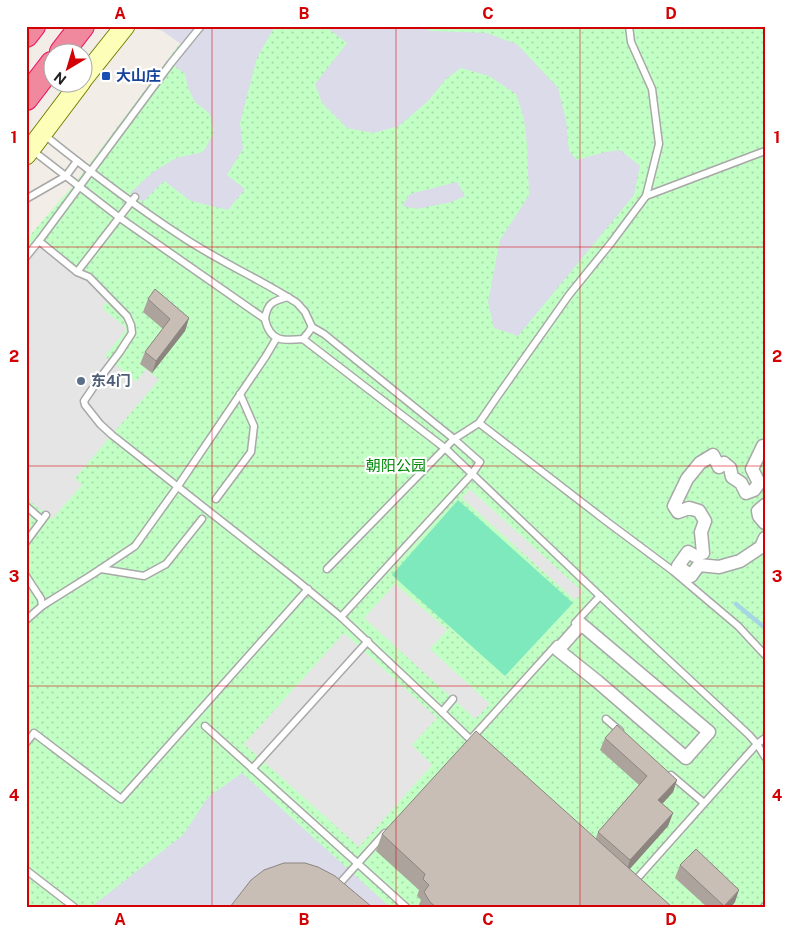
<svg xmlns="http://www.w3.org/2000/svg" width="791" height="933" viewBox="0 0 791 933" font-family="'Public Sans','Noto Sans SC',sans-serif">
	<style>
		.park { fill: url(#park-dots) }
		.pitch { fill: #7ee9bd }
		.parking { fill: #e5e5e5 }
		.plaza { fill: #dbdbe9 }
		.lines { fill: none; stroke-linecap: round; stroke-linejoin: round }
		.stream { stroke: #a4d7e4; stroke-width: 4.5 }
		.lane-casing { stroke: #a8a8a8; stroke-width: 9 }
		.street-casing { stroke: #a8a8a8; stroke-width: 15 }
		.secondary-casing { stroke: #758100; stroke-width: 21 }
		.highway-casing { stroke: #ee1765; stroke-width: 26 }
		.lane { stroke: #fff; stroke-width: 6 }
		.street { stroke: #fff; stroke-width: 12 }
		.secondary { stroke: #fdffb9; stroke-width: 19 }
		.highway { stroke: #f0889e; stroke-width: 24 }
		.wall { fill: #aca39d }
		.shaded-wall { fill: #8c857f }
		.building { fill: #c8beb6; stroke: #8c857f }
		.grid { fill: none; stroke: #d30004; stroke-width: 1; stroke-opacity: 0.55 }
		.transit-dot { fill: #1a4fb4; stroke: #fff; stroke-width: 2 }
		.service-dot { fill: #5c6f8a; stroke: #fff; stroke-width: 2 }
		.labels { text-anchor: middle; stroke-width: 4.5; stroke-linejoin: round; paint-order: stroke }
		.transit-label { font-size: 15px; font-weight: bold; fill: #164399; stroke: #fff; text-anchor: start }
		.service-label { font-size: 15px; font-weight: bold; fill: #4e5e75; stroke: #fff; text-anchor: start }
		.park-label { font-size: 15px; fill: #018809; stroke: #fff }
		.neatline { fill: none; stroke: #d30004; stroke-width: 2 }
		.grid-label { font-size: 16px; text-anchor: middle; font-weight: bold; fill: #d30004 }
	</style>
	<defs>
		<pattern id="park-dots" width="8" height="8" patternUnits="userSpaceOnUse" patternTransform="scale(1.25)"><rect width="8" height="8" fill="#c2ffc5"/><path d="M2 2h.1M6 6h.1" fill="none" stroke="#a6daa9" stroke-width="1.8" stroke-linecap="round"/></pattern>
	</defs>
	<rect width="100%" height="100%" fill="#f2eee7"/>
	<path class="park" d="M193 26H765V907H26V240L75 183Z"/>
	<path class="pitch" d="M458 500 573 603 505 676 392 575Z"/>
	<g class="parking">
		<path d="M39 241 77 272 108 300 102 308 127 329 105 356 136 382 146 369 159 380 75 478 82 485 52 519 26 498V257Z"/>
		<path d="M470 489 583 592 575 600 462 498Z"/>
		<path d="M395 584 447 630 430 649 490 704 475 719 364 618Z"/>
		<path d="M344 633 437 718 412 745 432 765 359 847 244 744Z"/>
	</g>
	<g class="plaza">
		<path d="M143 26H275L257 58 240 123 243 149 227 175 245 189 228 210 191 201 164 181 143 202 130 193 153 172 176 158 203 152 214 133 210 114 195 102 188 88 185 74 171 63 184 46 161 30 142 28Z"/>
		<path d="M333 26H415L432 31 487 33 517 44 558 88 566 120 569 151 577 160 605 152 620 150 640 166 634 195 518 336 494 328 488 302 500 240 529 195 527 146 524 119 516 94 489 76 461 68 446 79 428 101 399 126 373 133 347 128 322 103 315 84 347 43 330 30Z"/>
		<path d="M457 182 465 196 452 202 417 209 402 206 410 194Z"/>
		<path d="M242 773 390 907H91L183 835 208 797Z"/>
	</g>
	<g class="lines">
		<path class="stream" d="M736 604 765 628"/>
		<g class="lane-casing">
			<g id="lane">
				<path d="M43 134C88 170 133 205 181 236 218 261 260 279 297 303L305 312 312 327 324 334 454 439 480 462 472 474 341 617"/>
				<path d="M32 150 120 218 265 319C270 342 283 341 303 339L446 449 600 596 749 735 757 744 765 757"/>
				<path d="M646 196 765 151"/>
				<path d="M26 199 66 176 77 161"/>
				<path d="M39 241 77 272 89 277 127 316 131 325 132 333 119 353 97 382 84 401 85 405 100 424 112 435 295 579 341 617 442 712 475 744"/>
				<path d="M26 257 39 241 171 63 201 26"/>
				<path d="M77 272 135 197"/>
				<path d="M265 319C267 303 273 301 288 297"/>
				<path d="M303 339 308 333 312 327"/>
				<path d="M479 423 606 521 673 571 738 626 765 655"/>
				<path d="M216 499 251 452 254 426 240 394"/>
				<path d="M26 506 42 520"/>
				<path d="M26 542 46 515"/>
				<path d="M101 569 144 576 166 564 202 519"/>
				<path d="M327 569 454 439 479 423 499 394 569 295 611 243 646 196 659 144 652 89 631 42 629 26"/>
				<path d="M26 576 41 599 42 606"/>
				<path d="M26 620 42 606 93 574 135 546 178 486 266 356 276 339"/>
				<path d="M575 623 600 596"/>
				<path d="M442 712 453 699"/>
				<path d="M606 719 620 731"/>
				<path d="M205 726 406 907"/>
				<path d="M471 739 557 644"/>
				<path d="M26 743 34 733 121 799 308 589"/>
				<path d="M252 769 368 641"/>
				<path d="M671 775 704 803"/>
				<path d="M26 870 74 907"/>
				<path d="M341 882 385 833"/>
				<path d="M634 882 757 744 765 738"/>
				<path d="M764 907 765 906"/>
			</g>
		</g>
		<g class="street-casing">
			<g id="street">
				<path d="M765 446H763L752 469 759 483 754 490 746 493 741 483 732 477 730 468 724 463 719 467 713 455 700 463 687 479 674 506 678 512 689 508 699 511 705 521 701 532 703 553 695 556 688 552 678 566 691 576 699 565 719 567 740 561 761 547 765 538"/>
				<path d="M765 505 758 511 759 516 765 523"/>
				<path d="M581 624 709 732 686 758 598 682 558 650Z"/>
			</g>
		</g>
		<g class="secondary-casing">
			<g id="secondary">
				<path d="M82 80 125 26"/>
				<path d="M26 155 81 82"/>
			</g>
		</g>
		<g class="highway-casing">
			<g id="highway">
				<path d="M26 35 33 26"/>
				<path d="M62 52 82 26"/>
				<path d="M26 98 52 64"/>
			</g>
		</g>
		<use href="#lane" class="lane"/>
		<use href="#street" class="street"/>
		<use href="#secondary" class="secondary"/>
		<use href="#highway" class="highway"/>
	</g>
	<g class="wall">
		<path d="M148 299 189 318 185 331 152 373 140 364 145 352 163 329 143 312Z"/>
		<path d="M605 738 677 780 673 792 662 804 673 813 668 826 630 869 672 907H418L421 900 417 896 419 890 376 851 382 834 596 838 598 832 639 785 600 750Z"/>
		<path d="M680 865 735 902 731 907H707L675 878Z"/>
	</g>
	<g class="shaded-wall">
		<path d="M189 318 185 331 152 373 156 361Z"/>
		<path d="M677 780 673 792 654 813 658 800Z"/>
		<path d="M673 813 668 826 626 873 630 860Z"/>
		<path d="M739 890 735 902 731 907H724Z"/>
	</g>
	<g class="building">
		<path d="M155 289 189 318 156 361 145 352 170 319 148 299Z"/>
		<path d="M617 725 677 780 658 800 673 813 630 860 598 832 647 776 605 738Z"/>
		<path d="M476 731 672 907H436L430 902 424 892 429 885 423 879 425 874 382 834Z"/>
		<path d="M696 849 739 890 724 906 680 865Z"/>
		<path d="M284 863H305L318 867 335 876 372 907H230L251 880 264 870Z"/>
	</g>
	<path class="grid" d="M212 26V907M396 26V907M580 26V907M26 247H765M26 466H765M26 686H765"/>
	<rect class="transit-dot" x="101" y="71" width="10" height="10" rx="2.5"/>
	<circle class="service-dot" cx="81" cy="381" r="5"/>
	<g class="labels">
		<g class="transit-label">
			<text x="116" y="81">大山庄</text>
		</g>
		<g class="service-label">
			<text x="91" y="386">东4门</text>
		</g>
		<g class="park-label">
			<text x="396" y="471">朝阳公园</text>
		</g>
	</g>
	<rect width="791" height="933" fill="none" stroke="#ffffff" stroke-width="55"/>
	<g transform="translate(68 68) rotate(218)"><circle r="24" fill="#ffffff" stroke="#a6a6a6"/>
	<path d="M0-4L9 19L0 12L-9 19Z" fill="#d30004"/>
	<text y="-8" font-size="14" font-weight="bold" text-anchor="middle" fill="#212121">N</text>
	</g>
	<rect x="28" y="28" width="736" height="878" class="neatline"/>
	<g class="grid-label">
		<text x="120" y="19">A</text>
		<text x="304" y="19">B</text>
		<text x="488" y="19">C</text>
		<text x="671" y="19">D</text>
		<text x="14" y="143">1</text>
		<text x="777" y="143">1</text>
		<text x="14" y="362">2</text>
		<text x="777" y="362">2</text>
		<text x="14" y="582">3</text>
		<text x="777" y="582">3</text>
		<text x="14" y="801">4</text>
		<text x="777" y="801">4</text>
		<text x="120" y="925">A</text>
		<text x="304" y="925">B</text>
		<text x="488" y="925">C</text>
		<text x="671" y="925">D</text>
	</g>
</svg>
